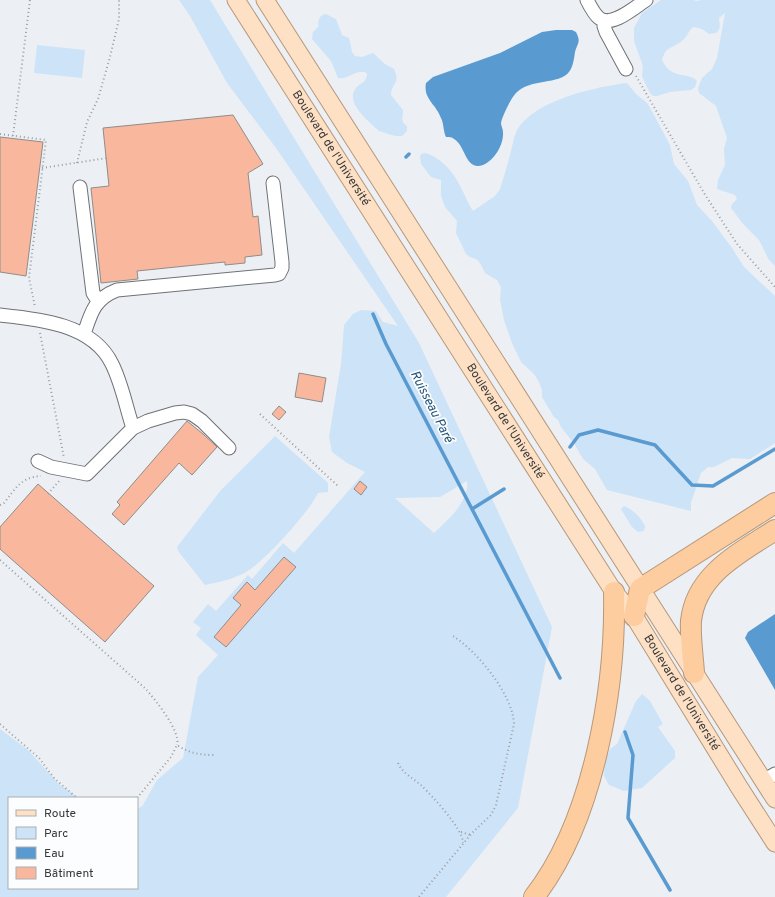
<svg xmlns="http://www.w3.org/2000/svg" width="775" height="897" font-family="Overpass,sans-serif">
<rect width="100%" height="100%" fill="#eceff3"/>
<path fill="#cde3f7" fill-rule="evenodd" d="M179,0H210L419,343L552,627L518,808L446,897H0V729L28,750L59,784L79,798H9V888H137V810L143,805L157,780L183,758L198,677L218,655L196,635L201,628L193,622L208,604L216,611L248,575L252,579L283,543L294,553L365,472L347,463L332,452L329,437L341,364L344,325L353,314L361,310L376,311L383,322L398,326L276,148L227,83L190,16ZM467,481C470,501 447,521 434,533L395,498L440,497Z
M661,0H693L697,1L701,0H775V266L769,260L759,240L744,225L731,208L732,204L737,199L735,195L717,189L718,180L725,165L724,149L727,138L716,106L699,93L698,88L702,78L712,69L717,58L725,13L719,18C719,24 722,28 716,33L709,34L702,29L694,27C688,30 688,36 683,40C678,45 670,47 666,51C664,53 663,57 662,60C672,81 688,71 697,81L695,87L691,90L670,92L657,96H653L650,93L644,81L642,75L643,66L634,41V28L642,13Z
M326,14L336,19L342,35L349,38L352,52L355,56L362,57L373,53L385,64L394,69C401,84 391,83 391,95L403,110C403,119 400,121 407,126V131L402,136C394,137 387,133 379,131C370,122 344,103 356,88C361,82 366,84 367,74L365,72C355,70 347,80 338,78L331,61L312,39L313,32L319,26L318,24C319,18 320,15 326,14Z
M37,45L85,50L82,78L34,73Z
M627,83L636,94L647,103L654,115L670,145L674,164L688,181L697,205L712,221L732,248L744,267L775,296V443L750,459L732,458L714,467H708L701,473L696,488L691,502V511L607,490L595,469L583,459L575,445L561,427L558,420L554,417L542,397V390L539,382L534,374L521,362L512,343L504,320L500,299L501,288L497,280L485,273L480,263L476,259L470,257L466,254L456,233L457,221L445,207L441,196V180L431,177L421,164L420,157L421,154C426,152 429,154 433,156C457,170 460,189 473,211L495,196L500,189C504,176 508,164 511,151C513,144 514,136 517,130C535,100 595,87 627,83Z
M275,436L328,483V492L318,493C309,512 265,561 246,572C234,579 219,582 205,585L178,551L177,547L221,490Z
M624,506C634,510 640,517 645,526L644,531L638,532L632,527L622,511L621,509Z
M642,694L650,701L663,724L658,727L675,751V758L642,788L624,791L609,785L604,776L605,761L610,749L617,744L636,701Z"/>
<path fill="#599bd0" d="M556,30H572L576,32C581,42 578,42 575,52C574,59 573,67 569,72C559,85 531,78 516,93C511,98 502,117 501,123C501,126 503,129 503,132C504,144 495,160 483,165C465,171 466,146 454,139C452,137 449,137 446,137C443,131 444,124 441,118C436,104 423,99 426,83L433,77L500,53L542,32Z
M775,614V690L745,638L748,632Z"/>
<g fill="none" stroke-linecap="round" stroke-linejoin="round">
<path stroke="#599bd0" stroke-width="3.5" d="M406,157L409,154
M373,314L386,344L560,678
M570,447L579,435L598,430L655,445L692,485L713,486L775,449
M472,509L504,489
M625,732L633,755L628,818L670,890"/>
</g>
<path fill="#f9b89e" stroke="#908c8a" d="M233,115L263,164L248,173L253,217L258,216L262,255L245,257V263L225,265V262L137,271L138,279L101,283L91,188L109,186L103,128Z
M0,137L43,142L26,276L0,272Z
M299,373L326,378L322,402L295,397Z
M279,406L286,412L279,420L272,414Z
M187,421L203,434L217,447L192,475L179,463L124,525L112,514L120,505L117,502Z
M360,481L367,487L361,495L354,489Z
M38,484L154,586L105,642L0,549V527Z
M284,557L296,567L226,647L214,637L241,605L233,598L247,582L255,590Z"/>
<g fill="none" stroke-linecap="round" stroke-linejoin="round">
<g stroke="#6f7275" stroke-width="15">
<path id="minor" d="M587,0C590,6 594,14 599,18C612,28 635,7 646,0
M606,21L604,26L606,32L626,69
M80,187L93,293L98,301
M0,315C39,319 93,324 112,364C122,384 126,407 133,428
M84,334C91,313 94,299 117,290L275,275L279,274L282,268V262L273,183
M38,461L51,467L87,474L133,428L148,421L175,413L184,412L192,414L202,421L229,448
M763,781L775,774"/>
</g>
<g stroke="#b7987b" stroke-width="19">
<g id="major">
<path id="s1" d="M236,0L614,592L634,616L739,787L775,843"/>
<path d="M265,0L775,799"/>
</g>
</g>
<g stroke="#b7987b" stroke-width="22">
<path id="highway" d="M634,616L640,589L775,503
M694,673C693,656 690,638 691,621C696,574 740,553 775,530
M534,897C594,820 616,687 614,592"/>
</g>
<path stroke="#9b9da1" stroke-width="2" stroke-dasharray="1 3" stroke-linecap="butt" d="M636,76L704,193L737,244L775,287
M0,134L46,140L29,278L35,307
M13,136L30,0
M77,163L87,122L98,99L110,57L119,19V0
M42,168L107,158
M40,333L64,458
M260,414L338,486
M48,494L59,481
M0,505L4,503C15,489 21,477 41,476
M0,560L146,689C155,700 181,731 177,745
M0,724L39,758L54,778L77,798
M398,763C403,774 413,778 422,786C433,797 463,829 463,843
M137,798L171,757L177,745C189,753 200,755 214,755
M461,832L471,835
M419,897L472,833L491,815L496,805L514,724C513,695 477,651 453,636"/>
<use href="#minor" stroke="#fff" stroke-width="13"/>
<use href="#major" stroke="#fee1c5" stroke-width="17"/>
<use href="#highway" stroke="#fdcd9f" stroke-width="20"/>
</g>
<g text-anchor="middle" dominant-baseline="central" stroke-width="3.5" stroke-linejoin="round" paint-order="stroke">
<g font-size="12" fill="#363739" stroke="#fbfdfe">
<text stroke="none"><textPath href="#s1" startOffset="176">Boulevard de l'Université</textPath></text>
<text stroke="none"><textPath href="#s1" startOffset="500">Boulevard de l'Université</textPath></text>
<text stroke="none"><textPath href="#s1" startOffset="824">Boulevard de l'Université</textPath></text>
</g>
<g font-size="13" font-style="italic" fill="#225277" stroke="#fbfdfe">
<text transform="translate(431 407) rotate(63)">Ruisseau Paré</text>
</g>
</g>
<rect x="8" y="797" width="130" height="92" fill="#fbfdfe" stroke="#acaeaf"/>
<rect x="16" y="810" width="20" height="6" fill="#fee1c5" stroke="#acaeaf"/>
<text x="44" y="817" font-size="12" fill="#363739">Route</text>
<rect x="16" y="827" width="20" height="12" fill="#cde3f7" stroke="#acaeaf"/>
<text x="44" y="837" font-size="12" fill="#363739">Parc</text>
<rect x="16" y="847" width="20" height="12" fill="#599bd0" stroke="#acaeaf"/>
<text x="44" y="857" font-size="12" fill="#363739">Eau</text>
<rect x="16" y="867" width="20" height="12" fill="#f9b89e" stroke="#acaeaf"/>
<text x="44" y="877" font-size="12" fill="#363739">Bâtiment</text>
</svg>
